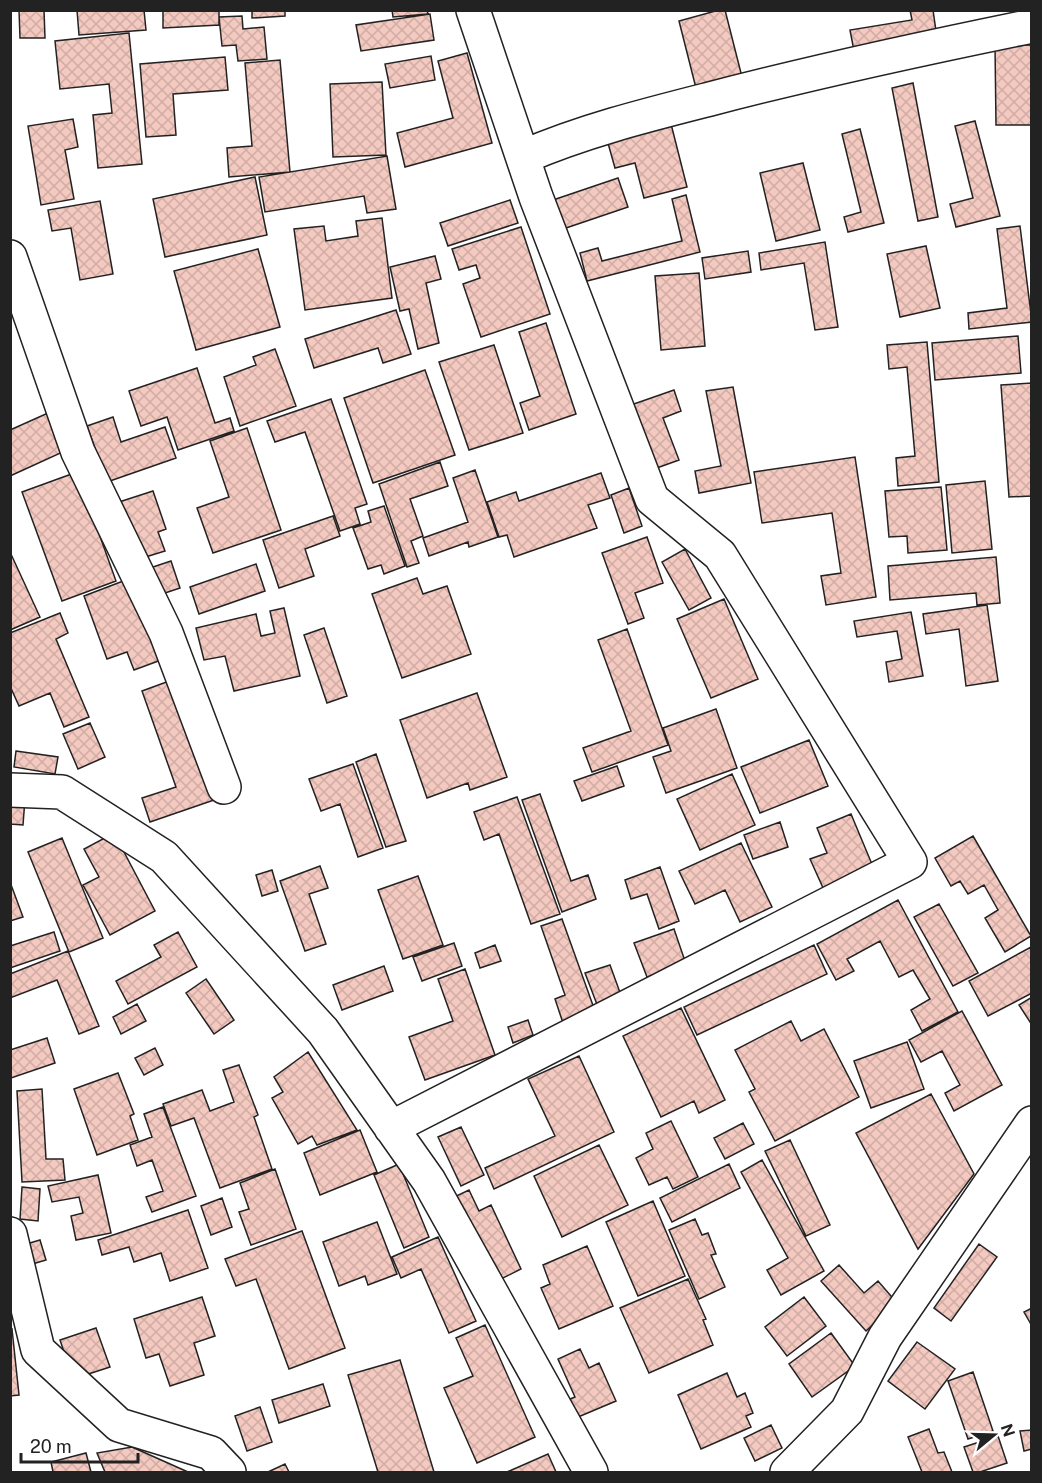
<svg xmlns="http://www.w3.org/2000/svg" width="1042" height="1483" font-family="'Public Sans',sans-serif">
<defs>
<pattern id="building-cross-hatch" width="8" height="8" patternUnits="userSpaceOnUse" patternTransform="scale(1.5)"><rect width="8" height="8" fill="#f3c9c0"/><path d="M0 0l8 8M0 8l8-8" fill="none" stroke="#d0aca5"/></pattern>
</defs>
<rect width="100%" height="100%" fill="#fff"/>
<path fill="url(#building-cross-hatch)" stroke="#222" stroke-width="1.5" d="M19,10H44L45,38H20Z
M77,10H144L146,30L79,35Z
M163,10H219V25L163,28Z
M252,10H285V16L252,18Z
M392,10H427L428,14L393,17Z
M719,10H725L743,81L697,92L679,21Z
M910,10H933L937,38L854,51L850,30L912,20Z
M430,14L434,40L361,51L356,25Z
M242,16L243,29L264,27L267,59L238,61L236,45L222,46L219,17Z
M129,33L142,164L98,168L93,115L112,113L109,84L60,89L55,41Z
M995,45H1032V125H996Z
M467,53L492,143L405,167L397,133L453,118L438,61Z
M431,56L435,80L390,88L385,64Z
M225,57L228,90L173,94L176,135L146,137L140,64Z
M280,60L290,172L229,177L227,148L252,146L245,63Z
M382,82L386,155L333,157L330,84Z
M913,83L938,217L918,221L892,88Z
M73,119L78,147L65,150L74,199L41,205L28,126Z
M670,120L687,187L644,198L635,163L615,168L606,136Z
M975,121L1000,216L956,227L950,204L973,198L955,126Z
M860,129L884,223L848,232L844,217L861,212L842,134Z
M387,156L396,209L367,213L364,196L265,212L259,177Z
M803,163L820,230L776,241L760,173Z
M255,177L267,235L165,257L153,199Z
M618,178L628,207L563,229L553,200Z
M686,195L700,252L587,281L580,253L598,248L602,261L682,241L672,199Z
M510,200L518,223L448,246L440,223Z
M100,201L113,274L80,280L71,228L52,231L48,210Z
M382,218L392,298L305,310L294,229L324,226L326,241L358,236L356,221Z
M1020,226L1032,322L969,329L968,313L1007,308L997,229Z
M521,227L550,314L481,337L463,284L480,278L476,265L459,270L452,249Z
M825,242L838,327L815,330L804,263L761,270L759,253Z
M926,246L940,308L900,317L887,254Z
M258,249L280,327L196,350L174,271Z
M748,251L751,272L705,279L702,258Z
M435,256L441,279L426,283L439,343L418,349L409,309L400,311L390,267Z
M699,273L705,346L661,350L655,276Z
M396,310L411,354L383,363L378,348L314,368L305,339Z
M546,323L576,414L529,430L520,403L540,396L519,332Z
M1018,336L1021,373L935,380L932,343Z
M927,342L939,482L898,486L896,458L915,456L907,367L889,369L887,345Z
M494,345L523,433L469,450L439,362Z
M275,349L296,406L240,426L224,377L256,365L253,357Z
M197,368L215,423L230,418L234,431L178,450L167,417L141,426L129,391Z
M425,370L455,455L373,483L344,398Z
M1032,383V496L1009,497L1001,385Z
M733,387L751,483L699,493L695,471L721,466L706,391Z
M674,390L681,411L663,418L679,460L654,469L631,405Z
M331,399L367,504L355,508L360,524L340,531L305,432L275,442L267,421Z
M48,413L65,451L10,476V430Z
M113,417L121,442L165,427L176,458L107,482L87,426Z
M247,428L281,530L213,553L197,508L229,497L210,441Z
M855,457L876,597L826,605L821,576L841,573L832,513L762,523L754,472Z
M440,462L448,486L410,499L423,536L411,541L419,563L407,567L379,484Z
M475,470L498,537L469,547L468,542L429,556L423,538L468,522L453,478Z
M77,472L116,581L62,601L22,492Z
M601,473L610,498L588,505L597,528L514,557L507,535L499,537L487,502L516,492L519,501Z
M985,481L992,549L952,553L946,485Z
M941,487L947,550L908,553L907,536L889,537L885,491Z
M629,488L642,526L624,533L611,495Z
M153,491L166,529L158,532L165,551L139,559L119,502Z
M384,506L405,566L384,574L381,565L368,569L353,528L371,522L368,511Z
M333,516L340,536L305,549L314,576L279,588L263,540Z
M647,537L663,583L635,593L644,618L628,624L602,553Z
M685,549L711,598L689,610L662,562Z
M10,552L40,617L10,630Z
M996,557L1000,603L977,605L976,593L890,600L888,566Z
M171,561L180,588L156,596L147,569Z
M256,564L265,591L199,614L190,587Z
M131,578L161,660L134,670L127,652L107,659L84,596Z
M417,578L423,594L447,586L471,654L402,678L372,594Z
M724,599L758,679L711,698L677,619Z
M987,605L998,681L966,686L959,629L926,634L923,614Z
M284,608L300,676L234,691L225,656L204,660L196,628L256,614L261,636L275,633L270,611Z
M911,612L923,676L889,682L886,662L902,659L897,631L857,637L854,621Z
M60,613L68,633L56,639L89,717L64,727L50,693L19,706L10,686V633Z
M324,628L347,696L327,703L304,635Z
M627,629L668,745L592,772L583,748L631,731L598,640Z
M172,680L214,800L150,822L142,798L176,787L142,691Z
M477,693L507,777L470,790L468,783L427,798L400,720Z
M716,709L737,768L666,793L653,757L671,751L663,728Z
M90,723L105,757L78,769L63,734Z
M809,740L828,786L760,813L741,767Z
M16,751L58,757L55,774L14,767Z
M376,754L406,841L386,847L356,762Z
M353,764L383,848L358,857L340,804L321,811L309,779Z
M617,766L624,786L582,801L574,781Z
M732,774L755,825L700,850L677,799Z
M540,794L571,881L588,875L596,899L562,912L522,800Z
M517,797L560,914L531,924L499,834L484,840L474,812Z
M10,798L25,799L23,825L10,824Z
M851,814L874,869L824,890L810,859L827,853L817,828Z
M780,822L788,847L753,859L744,835Z
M114,833L155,911L110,935L83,885L99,877L84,849Z
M973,836L1031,936L1005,952L985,918L998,910L984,885L968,894L960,881L951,886L935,858Z
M62,838L103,938L69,952L28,852Z
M741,843L772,907L740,922L725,890L695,904L679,871Z
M320,866L328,888L309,894L326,944L305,951L280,881Z
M660,867L679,921L659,929L647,894L631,899L625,880Z
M272,870L278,891L262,896L256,875Z
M418,876L443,945L403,959L378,890Z
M10,882L23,917L10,921Z
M898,900L958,1012L922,1031L911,1010L930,999L913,970L899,977L880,941L847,959L854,971L836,980L817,944Z
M939,904L978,973L953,986L914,917Z
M562,919L595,1011L563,1023L555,999L565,995L541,926Z
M674,929L686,964L647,977L634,943Z
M54,932L60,951L10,968V946Z
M178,932L197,967L128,1004L116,981L161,957L154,945Z
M454,943L462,966L422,981L413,957Z
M495,945L501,961L480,968L475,953Z
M814,945L827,974L697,1035L684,1007Z
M1031,947L1032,993L988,1016L969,981Z
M68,951L99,1026L79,1034L57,980L10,998V974Z
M610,965L622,998L598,1007L585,973Z
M384,966L393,991L342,1010L333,985Z
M465,969L495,1055L425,1080L409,1037L453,1021L438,979Z
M206,979L234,1020L214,1034L186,993Z
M1032,997V1025L1019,1005Z
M137,1004L146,1021L121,1034L113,1017Z
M681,1008L725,1100L699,1113L694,1101L661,1117L623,1036Z
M962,1011L1002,1085L954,1111L945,1093L960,1085L942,1051L921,1062L909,1040Z
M528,1020L533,1035L513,1043L508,1027Z
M791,1021L801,1041L824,1029L859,1097L775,1141L749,1092L755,1089L735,1050Z
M47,1038L55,1063L11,1078L10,1050Z
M907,1042L924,1089L871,1108L854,1061Z
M155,1048L163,1065L144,1075L135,1058Z
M308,1052L357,1130L317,1145L312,1136L298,1144L272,1098L283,1092L274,1077Z
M579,1056L614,1132L494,1189L485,1168L555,1136L528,1079Z
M239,1065L258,1115L254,1117L272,1169L220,1188L194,1118L171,1126L163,1104L202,1090L210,1111L234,1102L223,1070Z
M118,1073L134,1114L130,1116L138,1140L97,1155L74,1089Z
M42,1089L46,1159H63L65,1180L22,1182L17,1091Z
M931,1094L974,1174L918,1249L856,1133Z
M163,1107L196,1196L152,1212L146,1197L163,1191L152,1160L137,1166L130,1145L152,1137L144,1114Z
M671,1121L698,1177L673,1189L667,1177L649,1185L636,1158L653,1149L646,1133Z
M743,1123L754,1144L725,1159L714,1138Z
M461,1127L484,1175L461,1186L438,1137Z
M360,1130L377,1172L320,1195L304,1153Z
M790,1140L830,1225L806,1236L765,1151Z
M599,1145L628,1205L562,1237L534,1176Z
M762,1160L824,1271L781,1295L767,1270L788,1258L741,1172Z
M399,1164L429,1237L404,1248L374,1175Z
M729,1164L740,1188L672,1222L660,1198Z
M275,1169L296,1229L251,1245L239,1212L249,1209L240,1183Z
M98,1175L111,1233L76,1240L71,1216L83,1213L79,1197L52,1202L48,1186Z
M22,1187L40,1189L38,1221L20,1219Z
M469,1190L479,1211L491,1205L521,1269L493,1283L452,1198Z
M222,1198L232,1227L211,1235L201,1206Z
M653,1201L685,1276L638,1296L606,1222Z
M188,1210L208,1268L170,1281L161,1253L134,1262L129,1247L102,1255L98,1240Z
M695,1219L702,1235L708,1233L716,1254L711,1255L725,1287L699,1299L669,1230Z
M377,1222L397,1274L368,1285L365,1276L339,1286L323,1242Z
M302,1231L345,1348L289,1369L256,1279L236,1286L225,1259Z
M438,1237L476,1321L449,1333L421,1269L401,1278L392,1257Z
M40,1240L46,1260L29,1265L23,1245Z
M979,1244L997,1257L951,1321L934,1308Z
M587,1246L613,1306L559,1329L541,1288L550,1284L543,1265Z
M839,1265L864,1293L878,1281L897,1303L866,1331L821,1281Z
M688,1279L706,1319L703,1320L713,1345L649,1373L620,1308Z
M202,1297L215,1336L194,1343L204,1375L170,1386L159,1354L146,1358L134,1319Z
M804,1297L826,1326L787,1356L765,1327Z
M1032,1308V1326L1024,1312Z
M485,1325L535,1437L477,1463L444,1388L473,1376L456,1338Z
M96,1328L110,1367L73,1379L60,1340Z
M12,1329L19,1395L10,1396V1330Z
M831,1333L855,1366L812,1397L789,1364Z
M917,1342L955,1369L925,1409L888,1381Z
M580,1349L589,1368L599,1363L616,1401L571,1420L563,1402L575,1397L558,1359Z
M400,1360L434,1472H378L348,1375Z
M973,1372L993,1431L968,1439L948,1381Z
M727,1373L737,1397L745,1393L753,1413L746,1416L751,1427L701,1449L678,1395Z
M323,1384L330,1406L279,1423L272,1400Z
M260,1407L272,1442L247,1451L235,1416Z
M771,1425L782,1448L755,1461L744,1438Z
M929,1429L938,1453L944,1452L952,1472H922L908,1437Z
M1032,1430V1449L1024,1451L1020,1431Z
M998,1436L1007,1463L980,1472H973L964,1447Z
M132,1447L188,1472H105L97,1453Z
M86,1453L91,1472H53L51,1462Z
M548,1454L556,1472H507Z
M285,1464L289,1472H268Z"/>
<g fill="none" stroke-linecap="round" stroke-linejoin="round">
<g stroke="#222" stroke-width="36">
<path id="minor" d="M523,157C583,131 647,115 710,99C817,71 924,48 1032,26
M10,257L78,452L166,633L224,787
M10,790L62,792L164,857L323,1031L429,1181L591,1472
M391,1128L910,862L720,555L652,499L536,197L473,10
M10,1234L38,1350L119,1425L211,1453L229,1472
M787,1472L847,1411L885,1337L1032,1123"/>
</g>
<use href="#minor" stroke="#fff" stroke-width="33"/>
</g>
<rect width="1042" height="1483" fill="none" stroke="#222222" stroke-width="24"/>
<g transform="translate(994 1435) rotate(71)" stroke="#ffffff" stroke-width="4.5" paint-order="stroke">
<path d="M0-4.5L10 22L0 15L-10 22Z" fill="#222222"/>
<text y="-9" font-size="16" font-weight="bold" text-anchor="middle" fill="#222222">N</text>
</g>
<path d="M21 1453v9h117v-9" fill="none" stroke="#222222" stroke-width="3"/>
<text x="30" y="1453" font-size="18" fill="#222222" stroke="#ffffff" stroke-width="4.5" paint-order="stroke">20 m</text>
</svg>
